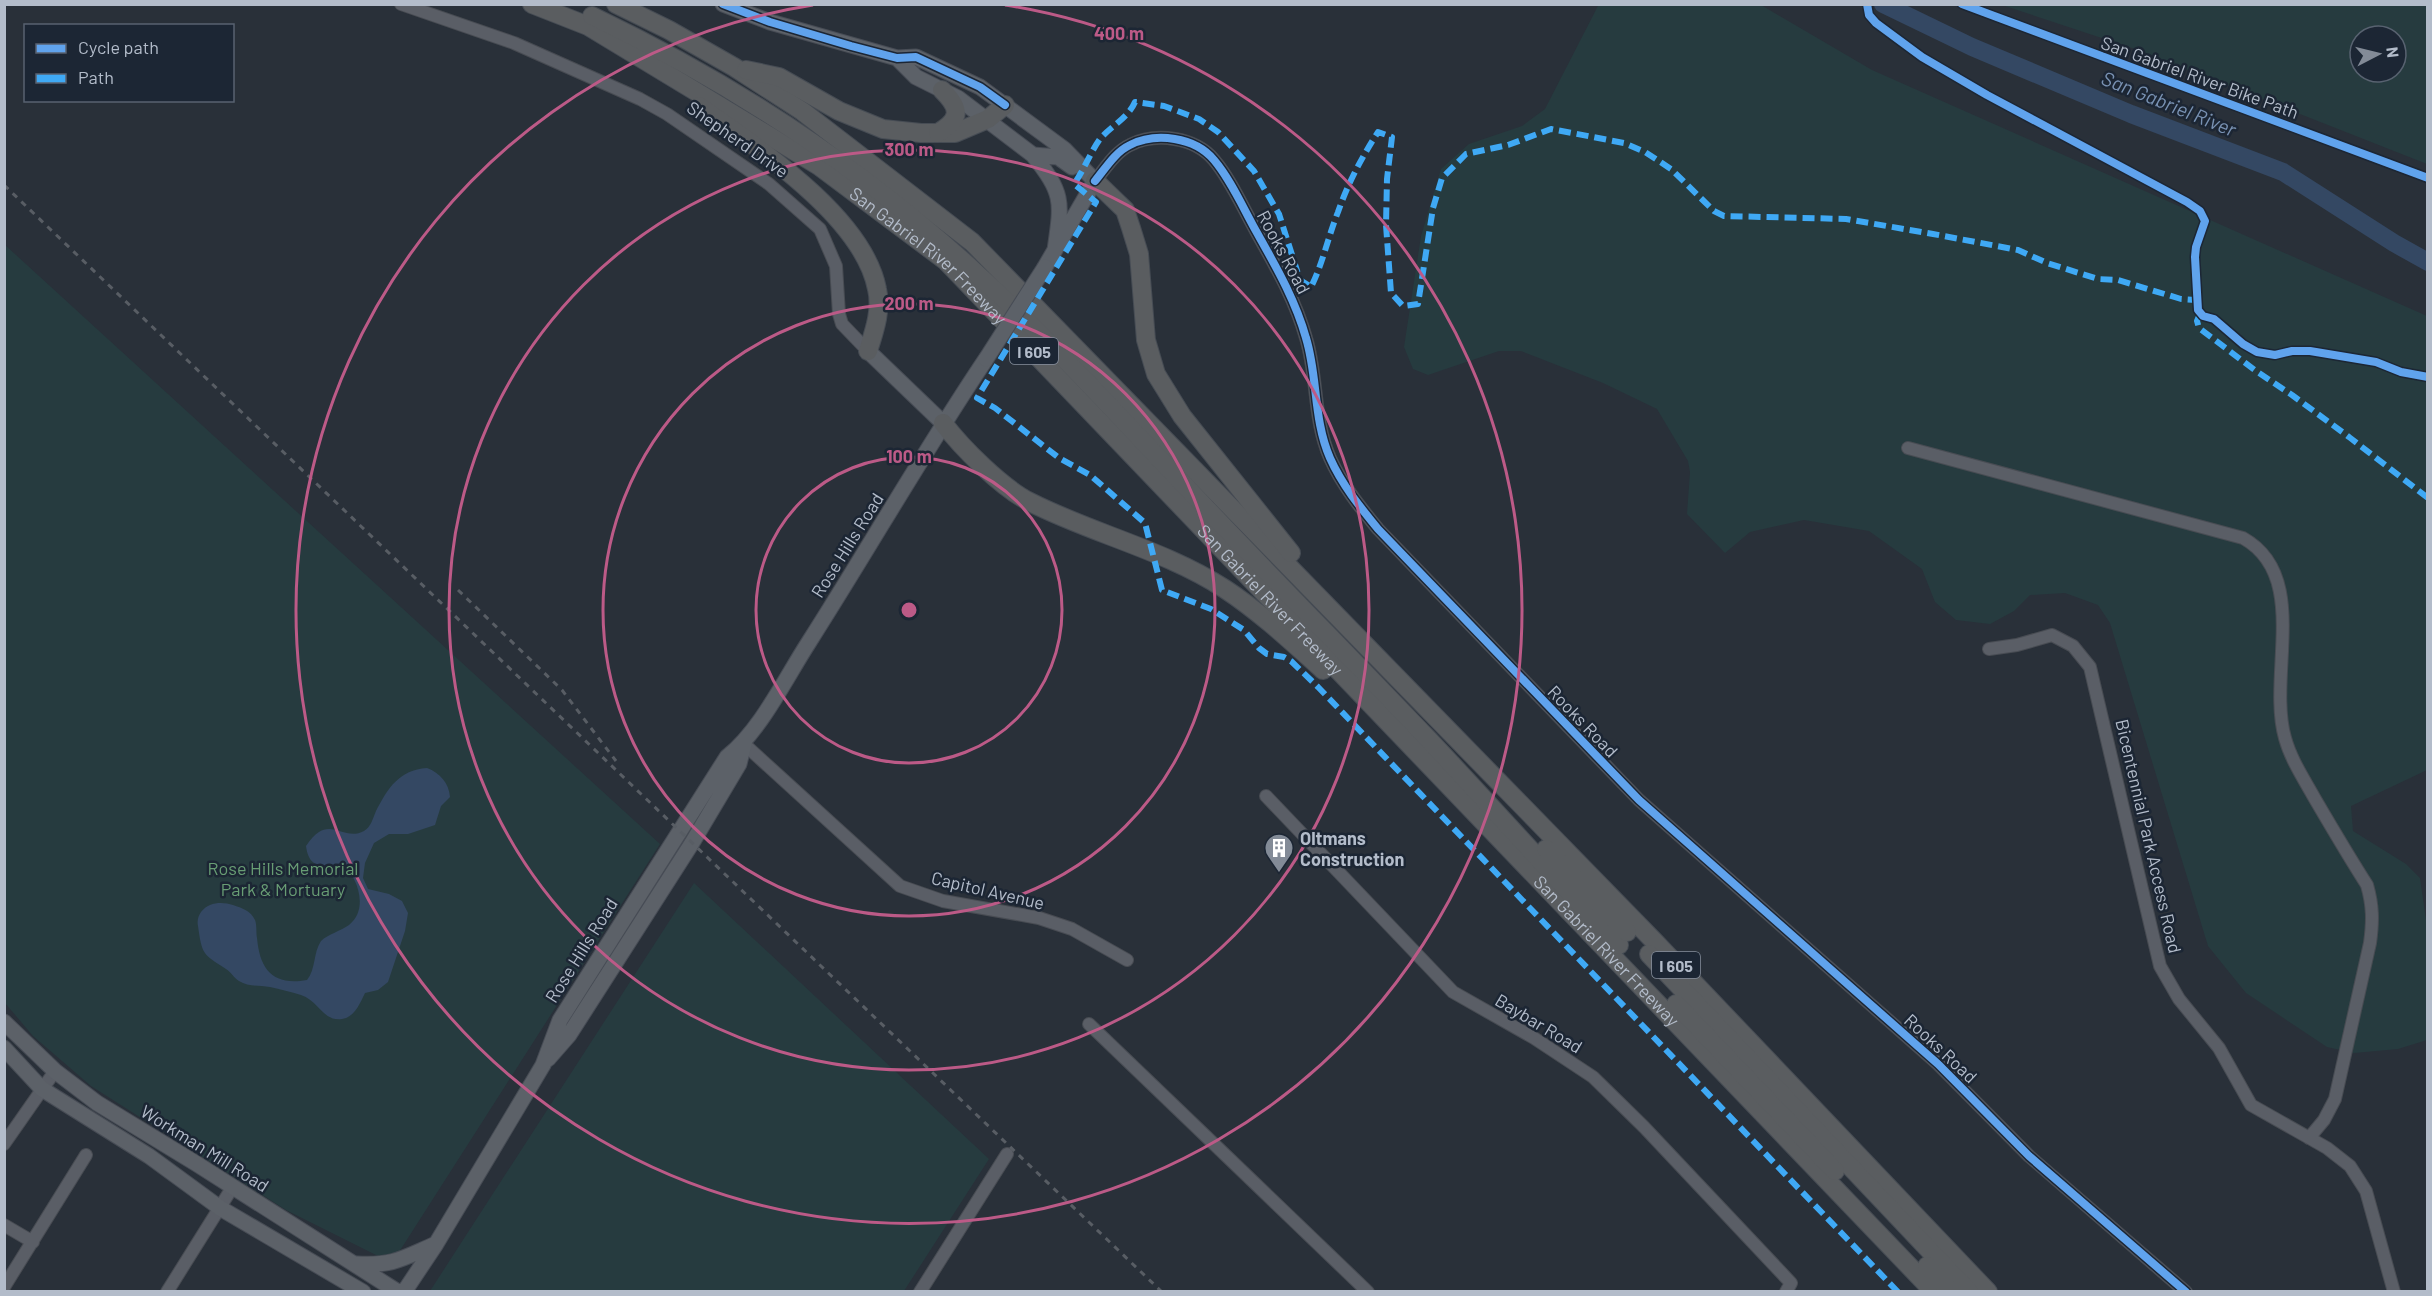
<svg xmlns="http://www.w3.org/2000/svg" width="2432" height="1296" font-family="Barlow,sans-serif">
<rect width="100%" height="100%" fill="#293039"/>
<path fill="#263b3f" fill-rule="evenodd" d="M1599,4L1761,5L1872,70L2427,316V770L2351,806L2353,831L2406,864L2420,878L2427,927V1040L2398,1049L2354,1053L2327,1047L2246,993L2208,946L2110,623L2098,605L2065,593L2030,595L2014,611L1990,624L1956,620L1935,602L1922,569L1869,531L1804,520L1750,532L1725,553L1687,514L1690,472L1688,461L1657,409L1603,383L1521,351H1499L1428,375L1413,369L1404,347L1421,236L1441,169L1469,144L1522,126L1545,109Z
M2002,5H2427V164L2135,49ZM2360,36H2396V72H2360Z
M4,244L660,844L392,1263L286,1210L91,1086L33,1036L5,1003Z
M694,883L989,1159L904,1291H430Z"/>
<path fill="#344863" d="M427,768C440,773 449,783 450,797L441,806L435,825L408,834H389L374,843L365,863L363,878L368,889L389,894L402,901L408,913L405,931L388,982L378,990L365,993C360,1003 355,1017 342,1019C323,1022 318,1000 301,995C291,992 280,989 270,987C259,985 248,987 239,981C234,978 231,972 226,969C203,954 202,955 198,926C196,917 202,908 210,905C218,902 226,903 233,905C242,908 251,911 255,920C257,925 256,933 257,938C260,970 273,986 307,980C316,969 313,953 321,941C328,934 341,931 349,925C369,910 358,876 342,864C322,867 309,869 306,846C329,811 342,843 364,831C371,827 373,818 376,811C388,788 399,770 427,768Z"/>
<g fill="none" stroke-linecap="round" stroke-linejoin="round">
<path stroke="#344863" stroke-width="18" d="M1883,4L1972,47L2131,114L2283,172L2394,243L2428,262"/>
<g stroke="#484c53" stroke-width="14">
<path id="minor" d="M401,4L514,43L640,99L667,114L769,184L820,229L836,266L839,314L842,324L868,351
M1095,181C1105,169 1115,152 1130,145C1156,132 1195,137 1214,160C1231,180 1243,208 1256,231C1275,265 1295,299 1306,338C1318,377 1313,419 1330,458C1342,485 1360,507 1378,529L1639,800L1938,1064L2029,1156L2186,1292
M1908,448L2243,538C2311,576 2267,675 2285,738C2291,760 2304,779 2315,799C2332,828 2349,857 2367,885C2373,906 2373,921 2370,943L2335,1099L2324,1120L2309,1138
M1989,649L2017,645L2052,635L2073,646L2090,667L2160,966L2179,999L2219,1048L2251,1105L2327,1148L2350,1166L2366,1191L2394,1292
M744,744L900,886L943,901L1039,918L1072,929L1127,960
M1266,796L1453,992L1534,1038L1593,1077L1644,1127L1791,1283L1786,1292
M1089,1024L1368,1292
M4,1144L55,1071
M4,1225L33,1242
M4,1287L86,1155
M167,1292L232,1188
M920,1292L1007,1154"/>
</g>
<g stroke="#474c55" stroke-width="17">
<path id="major" d="M723,4L770,22L897,58L916,57L980,87L1064,149L1095,181
M897,58L916,77L958,98L1033,155L1058,157L1072,167
M1033,155C1064,194 1062,201 1055,250
M1045,267L1095,181
M868,351L943,423
M4,1022L55,1071L97,1103L197,1164L398,1292
M4,1048L42,1089L149,1156L220,1208L363,1292
M548,1059L569,1035L692,843L739,764L744,744
M357,1264C394,1266 403,1258 436,1244
M404,1292L436,1244L543,1065L560,1020L727,757C761,730 785,679 809,642C869,548 924,451 986,359"/>
</g>
<g stroke="#464c54" stroke-width="20">
<g id="highway">
<path id="s1" d="M532,4L588,26L819,166L946,261L1934,1292"/>
<path d="M616,4L669,30L734,67L802,111L972,242L1655,942L1988,1292"/>
<path d="M592,16C732,83 861,167 975,272C1051,341 1120,418 1191,492C1269,575 1350,657 1429,740C1493,808 1555,878 1619,945"/>
<path d="M746,70L779,77L839,111L883,129L921,133H955L988,119L1005,105"/>
<path d="M699,106C756,147 863,216 877,289C882,310 874,332 868,351"/>
<path d="M938,133C961,119 961,109 942,90"/>
<path d="M1095,181L1125,210L1131,228L1139,254L1146,340L1156,374L1182,416L1291,553"/>
<path d="M943,423C962,448 1002,488 1030,502C1093,534 1165,550 1225,589C1260,612 1292,642 1323,670"/>
<path d="M1546,849L1627,932"/>
<path d="M1649,954L1969,1292"/>
<path d="M1676,1004L1835,1171"/>
<path d="M1927,1266L1951,1292"/>
</g>
</g>
<use href="#minor" stroke="#5a5e66" stroke-width="12"/>
<use href="#major" stroke="#5c6168" stroke-width="15"/>
<use href="#highway" stroke="#5a5d60" stroke-width="18"/>
<path stroke="#585d64" stroke-width="3" stroke-dasharray="6 6" stroke-linecap="butt" d="M4,185L1162,1292
M458,590L562,690L616,761"/>
<g stroke="#474c55" stroke-width="17" stroke-linecap="butt">
<path id="major-bridge" d="M986,359L1045,267"/>
</g>
<use href="#major-bridge" stroke="#5c6168" stroke-width="15"/>
<path stroke="#3fa9f5" stroke-width="6" stroke-dasharray="12 6" stroke-linecap="butt" d="M2200,314L2197,321L2199,328L2256,371L2292,395L2349,437L2428,498
M1898,1292L1318,687L1291,661L1284,657L1267,654L1259,648L1244,630L1211,609L1162,590L1145,523L1090,475L1059,458L995,408L977,398L1096,202L1074,184C1084,170 1090,153 1100,139C1111,126 1128,118 1135,102L1164,106L1199,119L1218,132L1254,171L1279,214L1300,280L1311,287C1323,263 1328,237 1338,212C1348,183 1362,157 1378,132L1392,137L1387,179L1386,225L1391,293L1403,306L1418,304L1433,208L1442,178L1466,154L1508,145L1551,129L1624,143L1645,152L1671,169L1714,211L1724,216L1846,219L1933,234L2018,250L2047,263L2098,279L2118,280L2181,299L2196,300"/>
<g stroke="#1c2634" stroke-width="11">
<path id="cycleway" d="M723,4L770,22L851,46L897,58L916,57L980,87L1005,105
M1867,4L1869,15L1876,23L1922,57L1987,95L2187,202L2200,211L2205,221L2196,247L2195,257L2198,310L2203,316L2214,319L2243,344L2257,352L2275,355L2292,351H2310L2376,362L2401,372L2428,377
M1962,4L2428,178
M1095,181C1105,169 1115,152 1130,145C1156,132 1195,137 1214,160C1231,180 1243,208 1256,231C1275,265 1295,299 1306,338C1318,377 1313,419 1330,458C1342,485 1360,507 1378,529L1639,800L1938,1064L2029,1156L2186,1292"/>
</g>
<use href="#cycleway" stroke="#60a3ed" stroke-width="8"/>
</g>
<g fill="none" stroke="#bc5a87" stroke-width="3">
<circle cx="909" cy="610" r="153"/>
<circle cx="909" cy="610" r="306"/>
<circle cx="909" cy="610" r="460"/>
<path d="M1005 5A613 613 0 1 1 813 5"/>
</g>
<defs>
<g id="building-pin" transform="scale(1.5)"><path d="M0 17L-7.5 6A9.5 9.5 0 1 1 7.5 6Z" fill="#838b97" stroke="#1c2634"/><path d="M-4-6H4V6H1V3H-1V6H-4ZM-2.5-4.3h1.7v1.8h-1.7ZM.8-4.3h1.7v1.8H.8ZM-2.5-1h1.7V.8h-1.7ZM.8-1h1.7V.8H.8Z" fill="#fff"/></g>
</defs>
<g fill-rule="evenodd">
<use href="#building-pin" x="1279" y="848"/>
</g>
<g text-anchor="middle" dominant-baseline="central" stroke-width="5" stroke-linejoin="round" paint-order="stroke">
<g fill="#1c2634" stroke="#868f9d" stroke-width="1.5">
<rect x="1010" y="338" width="48" height="26" rx="4.5"/>
<rect x="1652" y="952" width="48" height="26" rx="4.5"/>
</g>
<g font-size="16" font-weight="bold" fill="#b3bcca">
<text x="1034" y="351">I 605</text>
<text x="1676" y="965">I 605</text>
</g>
<g font-size="18" fill="#b3bcca" stroke="#1c2634">
<text transform="translate(2200 77) rotate(20)">San Gabriel River Bike Path</text>
<text transform="translate(738 139) rotate(35)">Shepherd Drive</text>
<text transform="translate(1284 252) rotate(62)">Rooks Road</text>
<text stroke="none"><textPath href="#s1" startOffset="472">San Gabriel River Freeway</textPath></text>
<text transform="translate(847 545) rotate(-58)">Rose Hills Road</text>
<text stroke="none"><textPath href="#s1" startOffset="958">San Gabriel River Freeway</textPath></text>
<text transform="translate(1583 721) rotate(46)">Rooks Road</text>
<text transform="translate(2149 836) rotate(77)">Bicentennial Park Access Road</text>
<text transform="translate(988 890) rotate(13)">Capitol Avenue</text>
<text transform="translate(581 950) rotate(-58)">Rose Hills Road</text>
<text stroke="none"><textPath href="#s1" startOffset="1444">San Gabriel River Freeway</textPath></text>
<text transform="translate(1539 1023) rotate(31)">Baybar Road</text>
<text transform="translate(1941 1048) rotate(43)">Rooks Road</text>
<text transform="translate(205 1148) rotate(32)">Workman Mill Road</text>
</g>
<g font-size="18" font-weight="bold" fill="#b3bcca" stroke="#1c2634" text-anchor="start">
<text x="1300" y="838">Oltmans<tspan x="1300" dy="21">Construction</tspan></text>
</g>
<g font-size="18" fill="#689d74" stroke="#1c2634">
<text x="283" y="868">Rose Hills Memorial<tspan x="283" dy="21">Park &amp; Mortuary</tspan></text>
</g>
<g font-size="20" font-style="italic" fill="#7992b3" stroke="#1c2634">
<text transform="translate(2169 103) rotate(22)">San Gabriel River</text>
</g>
</g>
<circle cx="909" cy="610" r="9" fill="#bc5a87" stroke="#1c2634" stroke-width="3"/>
<g font-size="18" text-anchor="middle" font-weight="bold" fill="#bc5a87" stroke="#1c2634" stroke-width="5" stroke-linejoin="round" paint-order="stroke">
<text x="1119" y="40">400 m</text>
<text x="909" y="156">300 m</text>
<text x="909" y="310">200 m</text>
<text x="909" y="463">100 m</text>
</g>
<rect width="2432" height="1296" fill="none" stroke="#b3bcca" stroke-width="12"/>
<rect x="24" y="24" width="210" height="78" fill="#1c2634" stroke="#586270" stroke-width="1.5"/>
<rect x="36" y="44" width="30" height="9" fill="#60a3ed" stroke="#586270" stroke-width="1.5"/>
<text x="78" y="54" font-size="18" fill="#b3bcca">Cycle path</text>
<rect x="36" y="74" width="30" height="9" fill="#3fa9f5" stroke="#586270" stroke-width="1.5"/>
<text x="78" y="84" font-size="18" fill="#b3bcca">Path</text>
<g transform="translate(2378 54) rotate(83)"><circle r="28" fill="#1c2634" stroke="#586270" stroke-width="1.5"/>
<path d="M0-4.5L10 22L0 15L-10 22Z" fill="#838b97"/>
<text y="-9" font-size="16" font-weight="bold" text-anchor="middle" fill="#b3bcca">N</text>
</g>
</svg>
